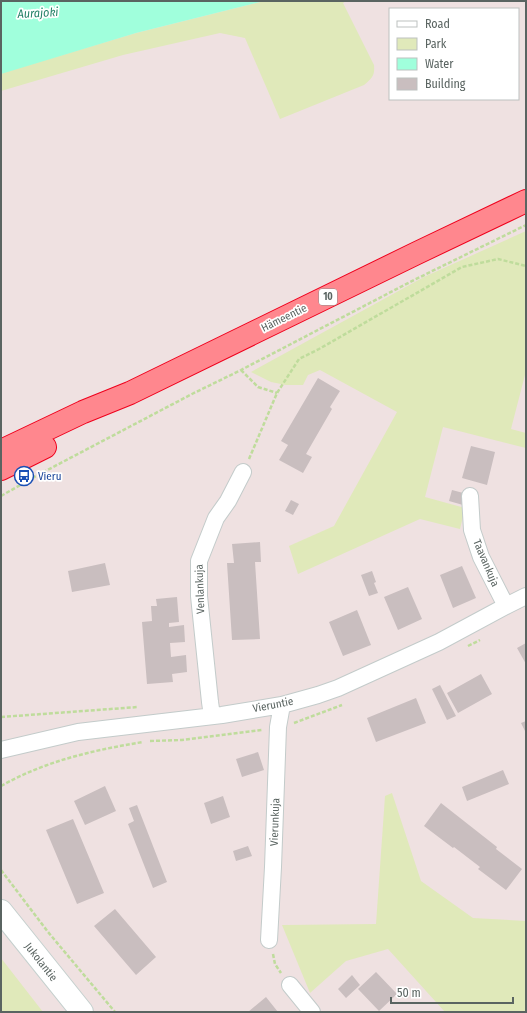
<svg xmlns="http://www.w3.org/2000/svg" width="527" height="1013" font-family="'Fira Sans Condensed',sans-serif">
<rect width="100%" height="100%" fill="#efe1e1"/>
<path fill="#e0e9ba" d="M264,1H346L343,3L374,65C375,76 372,78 364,85L280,119L245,38L220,33L123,55L1,91V74L5,72L136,33Z
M526,231V371L511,429L526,433V448L443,427L425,497L465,508L460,529L420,519L298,574L289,546L334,526L397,412L320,370L308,375L303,385H286L271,382L251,372L424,277Z
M392,793L421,881L473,918L526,921V1012H445L388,949L346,961L310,993L282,925L376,924L385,796Z
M1,958L43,1012H1Z"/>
<path fill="#a0ffdc" d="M1,1H264L136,33L1,74Z"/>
<path fill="#c9bebf" d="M318,378L340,391L330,407L332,409L306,454L312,457L303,473L279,460L288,445L281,441Z
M471,446L495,452L487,485L462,478Z
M452,490L467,494L463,505L449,501Z
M291,500L299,504L293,515L285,511Z
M260,542L261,562H255L260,639L232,640L227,563H234L232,544Z
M105,563L110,585L72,592L68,571Z
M462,566L476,598L453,608L440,575Z
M372,571L376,582L374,583L378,593L369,596L361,575Z
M408,587L422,619L398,630L384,597Z
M177,597L179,622L169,623V627L184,625L185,642L170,643L171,657L186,655L187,672L172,674L173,682L147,684L142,622L152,621L151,606H157L156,599Z
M357,610L371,645L343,656L329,622Z
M526,643V664L517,648Z
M481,674L492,694L458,713L447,693Z
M440,685L456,716L447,720L432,689Z
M416,698L426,723L376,742L367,718Z
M526,721V733L521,723Z
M258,752L264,770L242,777L236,759Z
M503,770L509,784L467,801L462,787Z
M105,786L116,811L85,825L74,801Z
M223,796L230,817L211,824L204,803Z
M441,803L497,847L496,849L522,869L506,890L478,869L480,867L454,847L453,848L424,826Z
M137,805L167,882L153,888L128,824L134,821L129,808Z
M73,819L104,893L77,904L46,830Z
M248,846L252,856L236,861L233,851Z
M115,909L156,957L136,975L94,926Z
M376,972L397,994L379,1011L358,989Z
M352,975L360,985L346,998L338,989Z
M266,997L278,1012H248Z"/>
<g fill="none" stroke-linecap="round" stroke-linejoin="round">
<g stroke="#c3cbca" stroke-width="18">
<path id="street" d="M470,496L472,530L481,557L506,606
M212,716L210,702L199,596V561L216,518L228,501L243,472
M1,750L78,732L222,715L282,705L318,695L338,688L439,642L506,606L526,596
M269,940L273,867L278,727L282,705
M290,985L312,1012"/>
</g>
<g stroke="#c5d0ce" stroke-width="24">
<path id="secondary" d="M1,911L82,1012"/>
</g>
<g stroke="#ef001c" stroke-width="24">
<path id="highway" d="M1,451L83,412L130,393L417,253L526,201
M1,469L45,447"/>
</g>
<path stroke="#bfdc9c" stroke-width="2.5" stroke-dasharray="4 2" stroke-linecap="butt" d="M241,370L258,387L277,393
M249,459L277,393L299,359L319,349L462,267L498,259L526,266
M1,496L36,476L192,394L241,370L414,280L526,225
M468,646L480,640
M1,717L138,707
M294,723L342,705
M150,741L182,740L262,730
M1,786C45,761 94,750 143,742
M1,870L48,932L115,1012
M273,954L275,964L281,973"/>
<use href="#street" stroke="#fff" stroke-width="16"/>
<use href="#secondary" stroke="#fff" stroke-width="22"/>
<use href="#highway" stroke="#ff878e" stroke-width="22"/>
</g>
<defs>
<g id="bus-ring" transform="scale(1)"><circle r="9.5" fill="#fff" stroke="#1a4fb4" stroke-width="1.5"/><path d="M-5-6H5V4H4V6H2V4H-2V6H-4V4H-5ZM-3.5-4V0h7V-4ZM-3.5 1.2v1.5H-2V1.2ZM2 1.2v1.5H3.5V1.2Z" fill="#1a4fb4"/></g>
</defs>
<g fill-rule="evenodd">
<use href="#bus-ring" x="24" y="476"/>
</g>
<g text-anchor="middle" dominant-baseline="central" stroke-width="3.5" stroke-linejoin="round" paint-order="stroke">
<rect fill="#fff" stroke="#8c9290" stroke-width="1" x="319" y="289" width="18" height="16" rx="3"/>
<g font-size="10" font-weight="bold" fill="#5a6461">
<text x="328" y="297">10</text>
</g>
<g font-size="11" fill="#5a6461" stroke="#fff">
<text transform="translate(284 318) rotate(-26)">Hämeentie</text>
<text transform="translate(486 563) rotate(67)">Taavankuja</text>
<text transform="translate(200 589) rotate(-92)">Venlankuja</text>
<text transform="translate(273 705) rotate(-11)">Vieruntie</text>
<text transform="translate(275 822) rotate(-88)">Vierunkuja</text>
<text transform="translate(41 962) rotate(52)">Jukolantie</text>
</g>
<g font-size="11" fill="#164399" stroke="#fff" text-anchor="start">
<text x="38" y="476">Vieru</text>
</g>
<g font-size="12" font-style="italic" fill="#278369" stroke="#fff">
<text transform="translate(38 13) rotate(-3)">Aurajoki</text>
</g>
</g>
<rect width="527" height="1013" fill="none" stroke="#5a6461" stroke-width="4"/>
<rect x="389" y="8" width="130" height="92" fill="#ffffff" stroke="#bdc1c0"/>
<rect x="397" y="21" width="20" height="6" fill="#ffffff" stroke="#bdc1c0"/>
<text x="425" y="28" font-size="12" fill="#5a6461">Road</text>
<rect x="397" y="38" width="20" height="12" fill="#e0e9ba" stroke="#bdc1c0"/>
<text x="425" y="48" font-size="12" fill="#5a6461">Park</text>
<rect x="397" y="58" width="20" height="12" fill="#a0ffdc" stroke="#bdc1c0"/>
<text x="425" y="68" font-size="12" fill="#5a6461">Water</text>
<rect x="397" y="78" width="20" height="12" fill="#c9bebf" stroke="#bdc1c0"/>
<text x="425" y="88" font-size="12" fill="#5a6461">Building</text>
<path d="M391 997v6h122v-6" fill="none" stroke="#5a6461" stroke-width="2"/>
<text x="397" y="997" font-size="12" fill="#5a6461" stroke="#ffffff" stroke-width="3" paint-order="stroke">50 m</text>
</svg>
